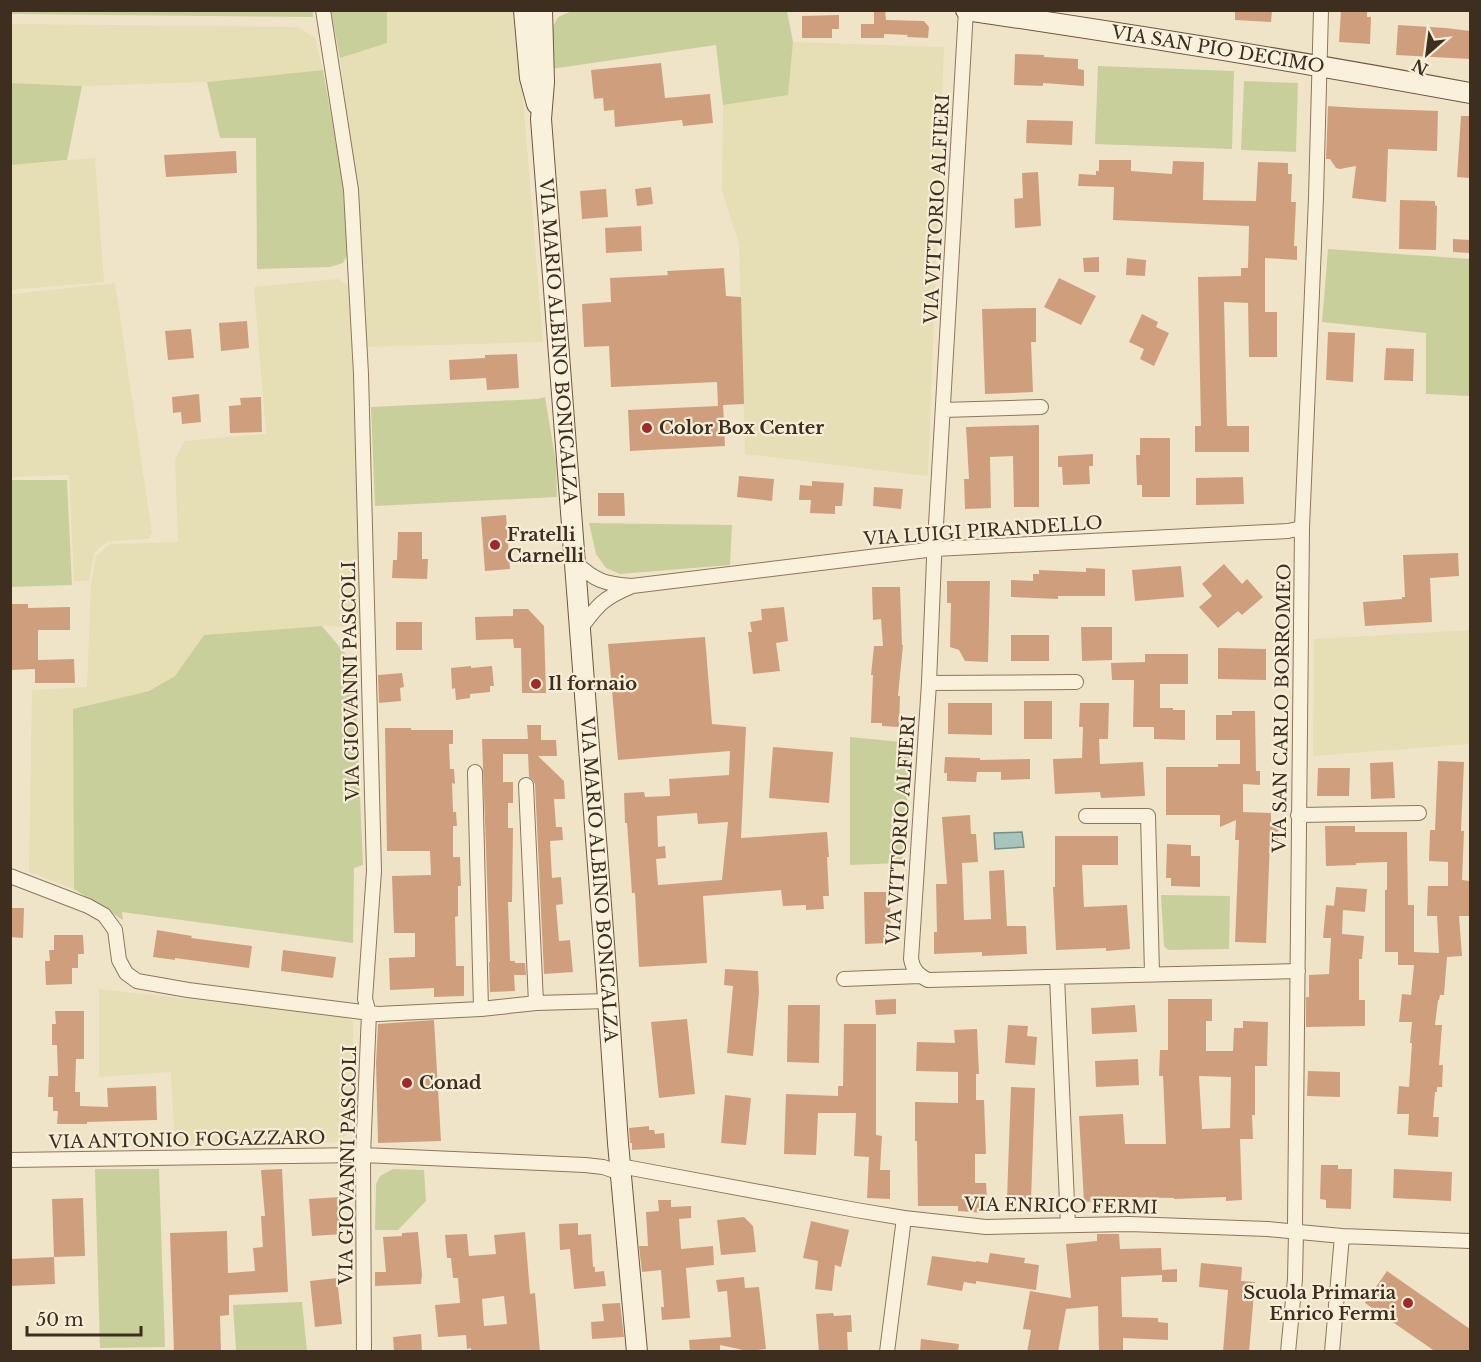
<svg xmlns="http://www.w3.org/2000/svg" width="1481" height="1362" font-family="'Libre Baskerville',serif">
<rect width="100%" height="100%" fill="#f0e4c8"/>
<path fill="#e6deb5" d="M387,11H516L543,342L364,347L357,207L340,58L387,43Z
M16,24L298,27L315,38L323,70L207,82L82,86L11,83L10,25Z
M793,42L944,47L928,476L745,454L739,244L722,191L723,105L787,95Z
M95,158L104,282L11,290V165Z
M338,279L350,287L361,627L322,626L204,635L175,676L148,691L73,709L74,889L29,872L32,690L87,687L91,585L96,556L110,544L178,542L175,459L184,441L266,434L254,287Z
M115,283L152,533L148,539L108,541L94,553L89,581H74L69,475L11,477V294Z
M1470,630V744L1313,756L1314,639Z
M99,989L342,1016L353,1022L354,1123L348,1134L337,1142L175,1145L171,1072L99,1077Z"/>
<path fill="#c9cf9b" d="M11,10H313V17L11,14Z
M331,11H387V43L340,58Z
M572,11H787L793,42L788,95L723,105L716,45L551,69V30L558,17Z
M1098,66L1234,71L1232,149L1095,144Z
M323,70L342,178L348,253L343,263L330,267L257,269L256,138H220L207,82Z
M1244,81L1298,83L1296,152L1241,150Z
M10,83L82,86L67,160L11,165Z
M1328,249L1470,259V396L1426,394V333L1322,322Z
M545,397L556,463L557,497L375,506L371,407L538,399Z
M10,480H67L72,585L11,587Z
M589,523L732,525L730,565L620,574L606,568L596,554Z
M322,626L358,669L355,680L363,865L354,868L353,943L122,912L123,920L74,889L73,709L149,691L175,676L204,635Z
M850,737L912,743L902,863L850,865Z
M1161,895L1230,896L1229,949L1168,950L1164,946Z
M95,1169H159L165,1347L100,1348Z
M393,1169L424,1170L426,1201L398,1230H375L376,1184L380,1176Z
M302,1302L307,1351H236L233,1305Z"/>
<path fill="#a9c4bc" stroke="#6f938a" stroke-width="1.5" d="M1022,832L1024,847L995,849L994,833Z"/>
<path fill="#cf9f7d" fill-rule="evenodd" d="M874,10H885L886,20L924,21L929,27L928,38L907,37L908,35L884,34V38H861V24H874Z
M1235,10H1272L1271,22L1235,20Z
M1341,10H1367V17H1371L1370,44L1339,42Z
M839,15V29H832V38H802V16Z
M1398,25L1446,28L1470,31V59L1396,55Z
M1015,54L1044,55V57L1078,59V69L1084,70V86L1043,83V86L1014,85Z
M661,63L665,98L710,94L713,123L683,126L682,120L615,127L614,110L604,111L603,98L594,99L591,70Z
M1328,106L1359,108L1438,111L1437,151L1388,149L1386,202L1352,198L1356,166L1340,169L1336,168L1330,159H1326Z
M1461,116H1470V178L1457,177Z
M1027,120L1073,121L1072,145L1026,143Z
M236,151L237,173L166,177L164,155Z
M1099,160H1131V171L1172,174L1173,161L1204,162L1203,200L1256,201L1258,162L1288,163V174H1292L1291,202H1296L1294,246H1297V260L1265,258V312H1277V357H1249L1248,303L1224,302L1227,426H1249V452H1195V426H1201L1198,277L1241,276V268H1248L1249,226L1113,220L1114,187L1078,186L1079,174L1096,175V171H1099Z
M1038,172L1041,226L1015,228L1014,199L1023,198L1022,173Z
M651,187L653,204L637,206L635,189Z
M606,189L608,217L582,219L580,191Z
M1400,200L1435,201V205L1437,206L1436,250L1399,249Z
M641,226L642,251L606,253L605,228Z
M1453,239L1470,240V253L1453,252Z
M1099,257V272H1084L1083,258Z
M1127,258L1146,260L1145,276L1126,275Z
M724,268L726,296L741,297L744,404L723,405L725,446L630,451L628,410L718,406L717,382L611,387L609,346L584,347L582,304L611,302L610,278L668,275L667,271Z
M1059,278L1096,296L1081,325L1044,307Z
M1036,308V342H1031L1033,392L985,394L982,309Z
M1142,314L1158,322L1156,327L1169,333L1154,366L1140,359L1144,349L1129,342Z
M247,321L249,348L221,351L219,323Z
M191,329L194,358L168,360L165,331Z
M1328,332L1355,333L1353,382L1326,380Z
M1386,348L1414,349L1413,381L1384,380Z
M517,354L519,388L487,390L486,378L450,380L449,360L485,358V355Z
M199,394L201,422L182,424L181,412L173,413L172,397Z
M261,397L262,432L230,433L229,406L241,405L240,398Z
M1039,425V507H1014L1013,456L990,457L991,508L965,509L964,479H969L966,427Z
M1140,438H1170V497H1142V485H1137L1136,455H1140Z
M1093,454V466H1089L1090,484L1063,485L1062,467H1058V456Z
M739,476L774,479L772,501L737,497Z
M1243,477L1244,504L1196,505V478Z
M812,481L844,483L842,506H835V514L810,513L811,500H799L800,485L812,486Z
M874,487L903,489L901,509L873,506Z
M598,493H624L625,516H598Z
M506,515L510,569L485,571L481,517Z
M398,532H422V559H428L427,579L392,578L393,560H397Z
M1458,553L1459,576L1430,578L1432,622L1365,626L1363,602L1402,599V597H1405L1403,555Z
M1224,564L1242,584L1247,579L1263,597L1242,615L1238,611L1218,628L1199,607L1212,596L1202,584Z
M1181,566L1184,597L1135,601L1132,570Z
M1086,568L1105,569V596H1058V599L1011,597V580L1033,581V574H1039V570L1086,572Z
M947,581H990L988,662L965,661L959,650L950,647L951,603H947Z
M872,587H900L902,645H903L898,696H900L899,727L882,726V723H871L873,675H871L874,646H883L881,619L873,620Z
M10,604H28V608L70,607V630H38V660L74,659L75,683H35V669L10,670Z
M784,607L788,641L776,643L780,671L753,674L748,632H752L750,622L762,620L761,609Z
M513,609H528L544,626L546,693H522L521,648H514L513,639L476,640L475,617L513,616Z
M396,622H422V650H396Z
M1081,627H1112V660L1082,661Z
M1011,635H1049V661H1011Z
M705,637L712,724L746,727L741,838L827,832L829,857H827L829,896H823L824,909L806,910V905L783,906L781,890L703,896L707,963L639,967L635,893H632L627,823H625L624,793L644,792L645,797L670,796L669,779L729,775L730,751L618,760L608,644ZM697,813L698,824L728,822L722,880L658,885L656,859L666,858L665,846L658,847L657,816Z
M1218,648L1266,649V680L1218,679Z
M1145,654H1188V684H1160V708H1173V710H1185V740L1154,739V727H1133L1134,680H1112L1111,663L1145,662Z
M471,666V668L492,666L494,686H490V692L470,694V698L456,700L455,688L452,689L451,668Z
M402,673L404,687L400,688L401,701L379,703L378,675Z
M1024,701H1052V739H1024Z
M948,703H992V735L948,734Z
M1080,703H1109L1108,739H1099L1100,764L1143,762L1145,796L1101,798L1100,792L1055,794L1053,759L1082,758L1083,727H1079Z
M1232,711H1255L1256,771H1260V785L1243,784V812L1271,813V821H1279L1278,841H1270L1266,943L1235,942L1239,840H1235L1236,820L1220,827V815H1166V767H1218V764H1240V740H1216V715H1232Z
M527,725H541V740H556L557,756H538L564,781L565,799H554L556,827H562L563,840L550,841L552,878L561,877L563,904L556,905L559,941L570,940L573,972L544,974L535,784L533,780L529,777L528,754H503V782H513V803H508V828H513L512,902H508L510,961H515V963H525L526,975H514L515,991L490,992L489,962H490L482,739H528Z
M385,728H411V730H453V744H449L450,769H454L455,784L452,783L453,812H456L457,826H453V857H460L461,886H458V916L455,917L456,966H464V996L434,997V988L390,990L389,958L415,957V933H394L392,876L431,875L430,851H387Z
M773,747L833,752L829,803L769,798Z
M945,757L980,758V760L1030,759V779L1001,780V772H977L976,782L947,781V773H944Z
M1438,761L1464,762L1461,831H1464L1462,880L1470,881L1469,916H1459L1462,956L1447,957L1444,995H1440L1439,1000H1438L1435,1025H1442L1439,1065H1443L1442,1087H1437V1092H1435L1433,1117H1439L1438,1137L1408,1135L1409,1114H1397L1399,1086L1409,1087L1412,1043H1410L1412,1022H1399L1402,994L1411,995L1414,965H1398V952H1385V890H1387V862L1356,863V865L1326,866L1325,826H1355V832H1407L1408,905H1414V952L1439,953L1437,916H1427L1428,886H1448V862L1429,861L1430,830H1435Z
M1393,762L1395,798L1371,799L1370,763Z
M1318,768H1350L1349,796H1317Z
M970,815L971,834H976L978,862L962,863L964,920L991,919L989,871L1004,870L1007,926H1026L1027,954L982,956V952L934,954V932H937L936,884H947L942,817Z
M1055,836H1118V865H1082L1084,907L1127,905L1130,949L1106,951V948L1056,950L1053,887H1055Z
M1167,844L1191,845V856H1200V887L1171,886V878H1166Z
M1336,887L1367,889L1365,912L1343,910L1342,934L1364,936L1362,959H1359V1000H1365V1026L1306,1027V997H1309V975L1329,974L1331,938H1323L1326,905L1334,906Z
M864,892H886L887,904H890L891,931H888V943L865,944Z
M10,908H24L23,938L10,937Z
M157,930L192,936L191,938L252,946L249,968L175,958V960L153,957Z
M54,935H83L84,954H78V968H72V984L46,985L45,961H50L49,950H54Z
M283,950L336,957L333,978L281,971Z
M725,969L758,971L759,993L753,1056L727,1053L733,986L724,985Z
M896,999V1014L876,1015L875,1000Z
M1168,999H1212V1021H1206V1051H1233L1234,1028H1243V1021L1268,1022L1267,1066H1255V1115H1252L1253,1139H1240L1242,1200L1226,1201V1197L1174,1199V1198L1117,1197V1200L1084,1202L1079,1116L1123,1114L1125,1144H1166L1163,1076H1159L1160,1050H1168ZM1199,1076L1231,1077L1230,1128L1202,1129Z
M788,1005H820L819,1063L787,1062Z
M1135,1005L1137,1032L1092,1034L1091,1008Z
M55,1011H84V1059H76L75,1092H80V1106L108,1107L107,1088L156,1086L157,1120L87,1122V1124H57L58,1111H53V1097H48L49,1076H58L57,1045H52V1024H56Z
M687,1019L695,1094L659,1098L651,1022Z
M434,1020L441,1141L378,1143L376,1063L378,1024Z
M844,1024H876V1135L882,1136L880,1170H890V1199L867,1198L869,1157L854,1156L856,1113H818L816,1155L784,1154L786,1094L838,1096V1086H843Z
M1008,1025L1028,1026L1027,1036L1037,1037L1035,1065L1005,1063Z
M977,1029L979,1074H976V1100H984L986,1154H975V1183H986L987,1198H985L984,1213L958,1211V1206H918L917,1141H915V1102L958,1103V1072L916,1071L917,1042L955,1043L954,1030Z
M1138,1059L1139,1085L1096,1087L1095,1061Z
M1308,1071L1340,1072V1097L1307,1096Z
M1011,1087L1035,1088L1031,1200L1007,1199Z
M725,1095L751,1098L746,1145L721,1143Z
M649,1126V1130H654L655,1134L664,1133L665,1148L632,1150V1143H630L629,1128Z
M1321,1165H1338V1169H1352L1351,1209L1326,1208V1200L1320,1199Z
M282,1169L288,1292L229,1295V1315L220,1316L221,1352H174L170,1233L227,1231L228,1273L255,1271L253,1248L263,1247L261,1216H265L261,1170Z
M1394,1169L1452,1172L1451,1201L1393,1198Z
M341,1197L343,1234L312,1236L309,1199Z
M83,1198L85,1256L54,1257L52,1199Z
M658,1200H671V1207L691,1206V1218L679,1219L681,1249L713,1246L714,1265L686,1268L690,1318L662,1320L661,1307H664L661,1270L642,1272L639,1246H648L646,1212L659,1211Z
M744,1217L753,1226L756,1252L721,1255L717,1220Z
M811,1221L849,1230L841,1267L835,1265L832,1291L815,1289L818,1261L803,1258Z
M578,1223V1235L591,1234L593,1267H595V1272L604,1271L606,1286L574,1289L570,1249L560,1250L559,1224Z
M418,1232L422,1275L421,1284L375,1286V1272H386L383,1237L402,1236V1233Z
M525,1232L530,1294L535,1293L540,1352H471V1348L467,1349L466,1335L438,1337L435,1305L460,1303L458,1278H453L451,1258H447L445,1235L467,1234L469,1256L496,1254L494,1235ZM504,1296L507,1324L484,1326L482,1299Z
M1097,1234H1119L1120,1249L1161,1248L1162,1270L1177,1269V1282H1162V1275L1121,1277L1122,1317L1158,1318V1322L1168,1323V1340L1123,1338V1352H1099L1098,1306L1066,1309L1058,1352H1027L1031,1330L1023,1329L1030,1291L1071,1298L1066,1244L1097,1241Z
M990,1253L1025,1258L1024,1263L1039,1265L1036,1290L976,1281V1284L964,1282L962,1291L927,1285L932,1256L976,1262V1261L988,1263Z
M54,1257L55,1284L10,1286V1259Z
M1201,1263L1242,1267L1241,1281L1255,1282L1249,1352H1223L1228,1290L1199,1287Z
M1387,1271L1470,1329V1352H1436L1365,1303Z
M744,1277L745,1288L759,1287L766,1349L748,1351L720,1345V1352H690L689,1340L731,1337L727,1291L718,1292L716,1280Z
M337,1278L342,1324L315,1327L310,1281Z
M620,1303L624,1337L592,1339L591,1322L604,1321L602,1304Z
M833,1313L834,1316L851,1315L852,1332H847L848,1352H819L816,1314Z
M421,1334L422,1352H394L393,1337Z
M921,1339L959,1344L958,1352H920Z"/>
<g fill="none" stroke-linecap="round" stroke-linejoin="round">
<g stroke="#8d765c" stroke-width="16">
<path id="street" d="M323,10L351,190L361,374L374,871L365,999L369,1013L363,1155L364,1352
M966,10L934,559L929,683L911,959C913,970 918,975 928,980L1298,971
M943,410L1041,407
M575,562C595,581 605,584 632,586L935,549L1288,531L1302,528
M580,629C597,606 603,598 630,587
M929,683L1076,682
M475,772L481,1009
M526,785L536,1003
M1298,815L1419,813
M1086,816H1148L1152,973
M10,876L88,906L104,915L115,930L119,960L126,973L137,981L188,990L378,1014L481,1009L536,1003L607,1001
M1057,977L1068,1225
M844,979L920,976
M10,1160L363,1155L585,1165L603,1167L621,1173
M620,1166L856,1210L904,1218L986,1227L1129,1224L1268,1229L1342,1236L1470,1241
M887,1352L904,1218
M1288,1352L1295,1279L1296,1232L1295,1224L1302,528L1316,198L1321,10
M1332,1352L1342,1236"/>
</g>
<g stroke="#6f573f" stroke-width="22">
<g id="secondary">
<path d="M524,10L530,78L537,104"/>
<path id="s1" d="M542,10L544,82L541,119L606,970L618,1143L637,1352"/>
<path id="s2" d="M966,10C1135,35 1303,62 1470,93"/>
</g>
</g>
<use href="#street" stroke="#faf1dc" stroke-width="14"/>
<use href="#secondary" stroke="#faf1dc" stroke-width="20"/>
</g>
<g fill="#9e2a2b" stroke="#f7eed8" stroke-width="2">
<circle cx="647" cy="428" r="6"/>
<circle cx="495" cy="545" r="6"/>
<circle cx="536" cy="684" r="6"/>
<circle cx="407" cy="1083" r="6"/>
<circle cx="1408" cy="1303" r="6"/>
</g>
<g text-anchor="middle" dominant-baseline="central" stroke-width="4.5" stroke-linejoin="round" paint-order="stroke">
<g font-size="18" fill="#3d2e20" stroke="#f7eed8">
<text stroke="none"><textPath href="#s2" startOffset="255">VIA SAN PIO DECIMO</textPath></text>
<text transform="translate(937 209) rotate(-87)">VIA VITTORIO ALFIERI</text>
<text stroke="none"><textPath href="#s1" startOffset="332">VIA MARIO ALBINO BONICALZA</textPath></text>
<text transform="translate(983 531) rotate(-4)">VIA LUIGI PIRANDELLO</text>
<text transform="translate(351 681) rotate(-91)">VIA GIOVANNI PASCOLI</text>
<text transform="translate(1282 708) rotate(-89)">VIA SAN CARLO BORROMEO</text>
<text transform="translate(901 830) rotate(-86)">VIA VITTORIO ALFIERI</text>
<text stroke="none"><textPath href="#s1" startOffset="872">VIA MARIO ALBINO BONICALZA</textPath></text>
<text transform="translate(187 1140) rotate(-1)">VIA ANTONIO FOGAZZARO</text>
<text transform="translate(348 1165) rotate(-89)">VIA GIOVANNI PASCOLI</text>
<text transform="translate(1061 1206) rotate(1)">VIA ENRICO FERMI</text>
</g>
<g font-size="18" font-weight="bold" fill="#3d2e20" stroke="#f7eed8" text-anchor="start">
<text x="659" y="428">Color Box Center</text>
<text x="507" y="535">Fratelli<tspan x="507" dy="21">Carnelli</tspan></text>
<text x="548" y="684">Il fornaio</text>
<text x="419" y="1083">Conad</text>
<text x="1396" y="1293" text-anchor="end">Scuola Primaria<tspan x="1396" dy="21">Enrico Fermi</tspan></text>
</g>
</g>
<rect width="1481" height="1362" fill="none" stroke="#3d2e20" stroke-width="24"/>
<g transform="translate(1427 54) rotate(208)" stroke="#f7eed8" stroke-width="4.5" paint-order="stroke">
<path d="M0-4.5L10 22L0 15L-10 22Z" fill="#3d2e20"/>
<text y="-9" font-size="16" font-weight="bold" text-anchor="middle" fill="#3d2e20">N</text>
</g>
<path d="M27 1326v9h114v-9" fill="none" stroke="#3d2e20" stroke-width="3"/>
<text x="36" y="1326" font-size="18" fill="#3d2e20" stroke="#f7eed8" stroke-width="4.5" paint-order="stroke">50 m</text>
</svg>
